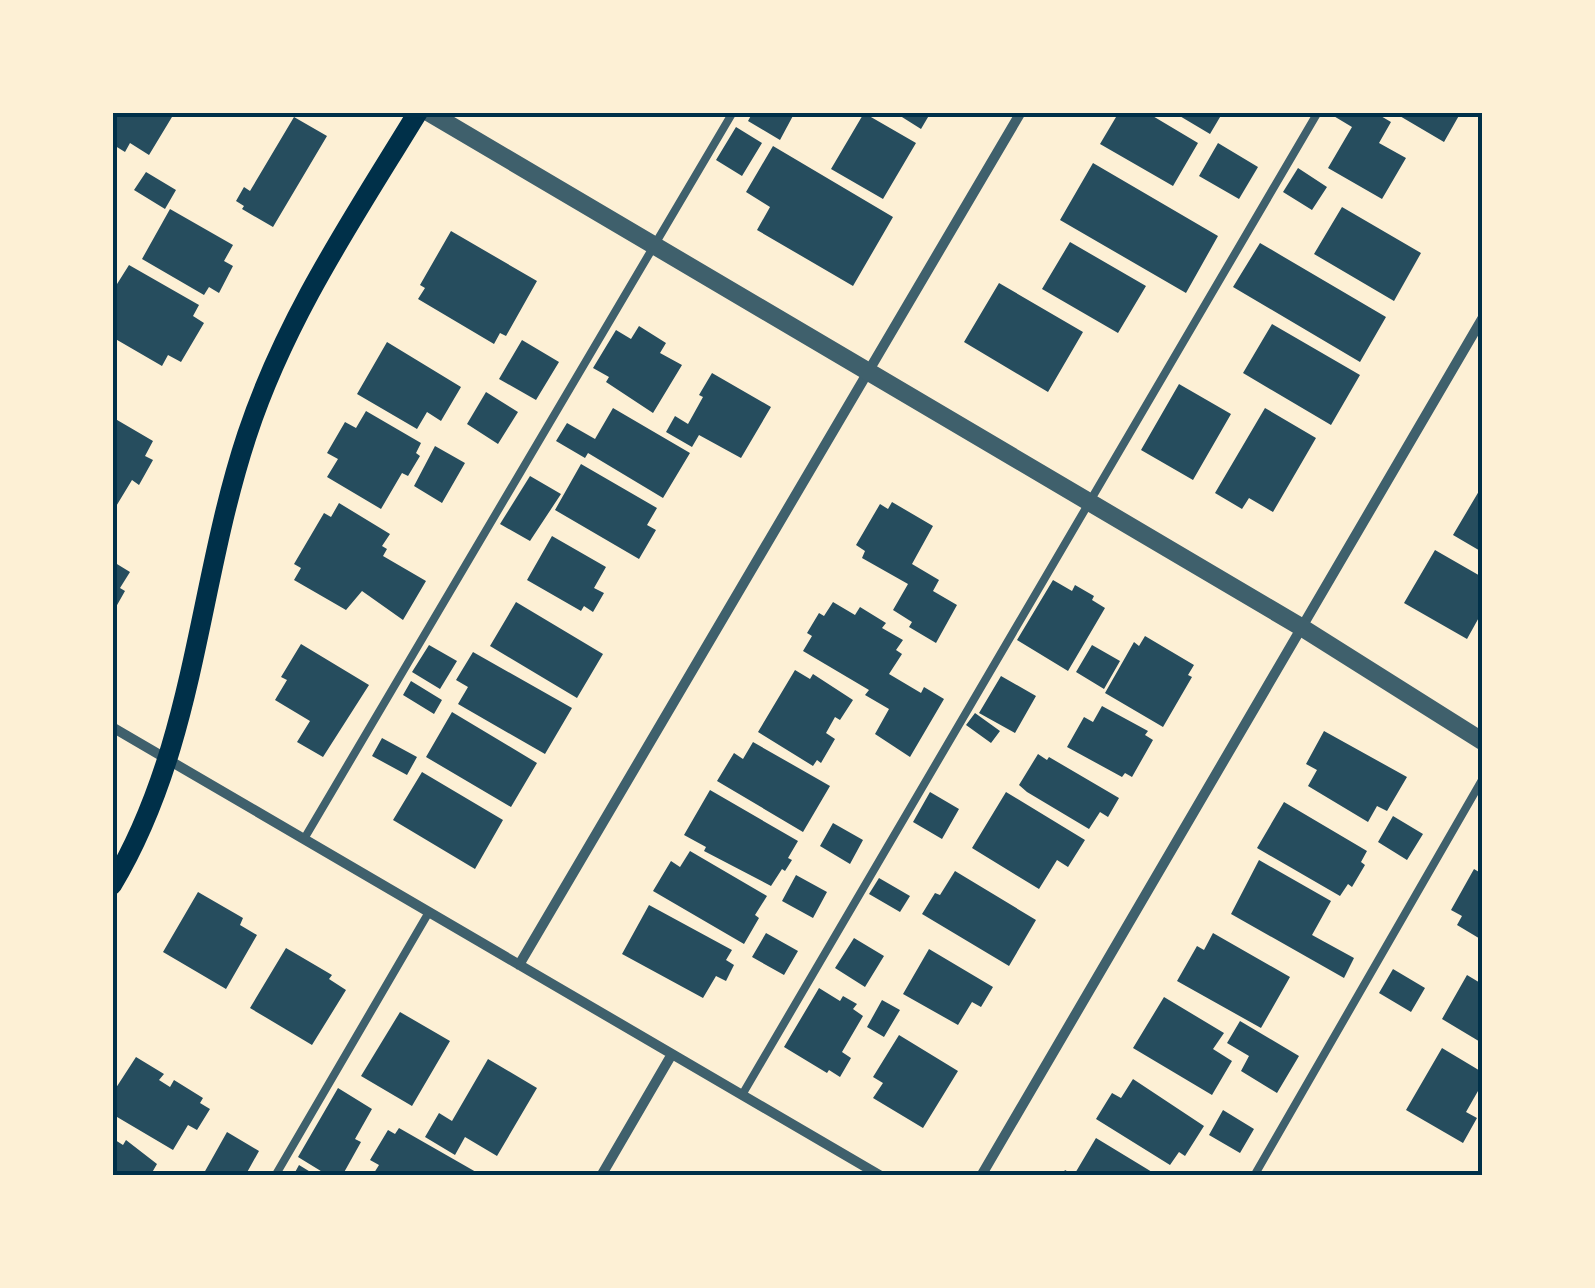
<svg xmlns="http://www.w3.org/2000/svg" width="1595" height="1288" font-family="Manrope,sans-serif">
<rect width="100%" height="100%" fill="#fdf0d5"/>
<path fill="#264d5e" d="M113,112H175L149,155L130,143L125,152L112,144Z
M753,112H795L780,140L748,121Z
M894,112H931L921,129Z
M1119,112H1146L1198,143L1173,186L1100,144Z
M1173,112H1223L1210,134Z
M1327,112H1374L1391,122L1379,143L1406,158L1382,199L1328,168L1352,127Z
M1393,112H1461L1444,142Z
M864,113L916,143L883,199L831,169Z
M294,117L327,136L273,227L242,209L244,206L236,201L244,187L250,191Z
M736,127L762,143L742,176L716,160Z
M1218,143L1258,167L1239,199L1199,176Z
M773,146L893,217L853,286L757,230L770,207L746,192Z
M1093,163L1218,236L1186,293L1060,220Z
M1298,168L1327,187L1312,210L1283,192Z
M146,172L176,190L165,209L134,190Z
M1342,207L1421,253L1394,301L1314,254Z
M170,209L233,245L224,261L233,266L219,293L209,287L204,295L142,259Z
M451,231L537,281L506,336L500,333L494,344L418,299L425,288L420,285Z
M1070,242L1146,286L1118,333L1042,289Z
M1260,243L1386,317L1360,362L1233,287Z
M129,265L199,305L193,316L204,323L181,362L168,355L162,366L112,337V292Z
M999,283L1083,332L1048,392L964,342Z
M1272,324L1360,375L1331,425L1243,373Z
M639,326L666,343L660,353L682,365L653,413L606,382L609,377L593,368L616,330L631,339Z
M522,340L559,362L536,400L499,379Z
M387,342L461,387L441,421L427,412L417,429L357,394Z
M712,373L771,407L741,458L699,435L692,447L666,432L675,416L688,424L703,397L699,395Z
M1179,384L1231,414L1193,480L1141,450Z
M486,392L518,412L498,444L467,424Z
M613,408L690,453L663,498L588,453L585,458L556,441L567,423L595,439Z
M1265,408L1316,438L1273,512L1249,498L1242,509L1215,493Z
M366,411L421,443L416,453L420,456L408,476L402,473L381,509L327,477L338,459L327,453L345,422L356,428Z
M112,417L153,441L145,456L153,460L139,485L132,480L112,513Z
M435,446L465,463L442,503L414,486Z
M581,464L657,508L647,525L656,530L639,559L555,510Z
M530,476L561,494L530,541L500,524Z
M1482,486V552L1453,535Z
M892,502L933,526L912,564L939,580L933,591L957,605L936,643L909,627L912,622L893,610L908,584L862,558L865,551L856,545L880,504L888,509Z
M339,503L390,534L382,546L387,549L383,556L426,581L403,620L362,591L346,610L294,580L301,568L294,564L324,513L331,517Z
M552,536L606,567L594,588L604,593L593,612L584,606L581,611L527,580Z
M1435,550L1482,577V612L1467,639L1404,603Z
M112,561L130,572L120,588L125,591L112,614Z
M1053,580L1072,591L1075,585L1094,596L1092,600L1105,608L1068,671L1017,640Z
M516,602L603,654L577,698L490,646Z
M833,602L855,615L860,607L886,623L882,628L903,640L896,650L902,654L889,674L921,693L924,687L944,699L910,757L875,734L889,709L865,695L869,690L803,651L812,636L807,633L819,613L824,616Z
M1145,636L1194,665L1188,675L1192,677L1163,727L1105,693L1134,642L1139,646Z
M301,644L369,685L323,757L297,742L310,721L275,700L287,680L281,677Z
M429,645L457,661L440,689L412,672Z
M1092,645L1120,661L1104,689L1076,672Z
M473,652L572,708L545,754L458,704L468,687L456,680Z
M795,670L810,679L813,674L853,700L840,720L835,717L826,733L835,739L821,763L817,760L813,766L758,732Z
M1001,676L1036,696L1015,733L979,713Z
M411,681L442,700L434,714L403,695Z
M1102,706L1148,731L1145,735L1153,740L1132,777L1125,773L1122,777L1067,747L1084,717L1093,722Z
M452,712L537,763L511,807L426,757Z
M975,713L1000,731L991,743L966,725Z
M1324,731L1407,777L1387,811L1377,806L1368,822L1308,786L1317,770L1306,764Z
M382,738L417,757L407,775L372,756Z
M753,742L830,786L803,832L717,781L734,753L743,759Z
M1038,754L1047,760L1049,757L1119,798L1108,817L1100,812L1089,829L1027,792L1019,785Z
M422,772L503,820L475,869L393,820Z
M710,790L798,841L788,858L792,860L785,871L782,869L771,886L704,851L706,847L684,835Z
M930,792L959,809L942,839L913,822Z
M1006,792L1085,840L1068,867L1057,860L1039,889L972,848Z
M1284,802L1367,851L1361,862L1365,865L1352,887L1348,884L1340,896L1257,848Z
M1393,816L1423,834L1407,860L1378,842Z
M833,823L863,840L850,864L820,846Z
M690,851L767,896L755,915L759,918L744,944L653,891L671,861L680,867Z
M1259,860L1331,901L1312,935L1354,958L1344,978L1231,914Z
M1482,866V940L1457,925L1462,916L1451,910L1474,869L1479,872Z
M955,871L1036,920L1009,966L922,914L935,893L940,895Z
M796,875L827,892L813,918L782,901Z
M879,878L910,896L900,912L869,894Z
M198,892L243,918L240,925L257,935L226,989L163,952Z
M649,905L732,950L726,960L734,965L726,981L716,976L703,998L622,954Z
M766,933L798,951L784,975L752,957Z
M1213,933L1290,977L1261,1028L1177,981L1197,946L1204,950Z
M854,938L884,956L865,987L835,968Z
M286,948L332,975L329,979L346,990L312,1045L250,1008Z
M929,949L993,987L981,1007L972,1002L958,1025L903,994Z
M1393,969L1425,988L1411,1012L1379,993Z
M1467,975L1482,984V1043L1442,1019Z
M819,988L840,1001L843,996L857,1004L853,1009L863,1016L842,1052L851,1058L840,1077L829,1070L827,1073L784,1047Z
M1164,997L1224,1033L1213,1049L1232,1061L1212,1095L1133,1048Z
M882,1000L900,1010L884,1037L867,1027Z
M400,1012L450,1041L412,1106L361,1076Z
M1240,1021L1299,1056L1277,1093L1241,1071L1249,1056L1227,1043Z
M899,1035L958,1071L923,1128L873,1098L883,1083L873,1077Z
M1442,1048L1482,1072V1084L1466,1112L1477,1118L1463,1143L1406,1110Z
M136,1057L164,1074L159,1080L170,1087L174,1080L203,1098L200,1103L210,1109L197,1130L188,1125L173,1150L112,1114V1094Z
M488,1059L537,1088L497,1156L465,1137L455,1155L425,1137L439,1113L452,1121Z
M1133,1079L1204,1126L1185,1156L1179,1152L1170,1165L1096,1119L1112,1093L1121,1098Z
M338,1088L372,1109L355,1139L361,1142L342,1176H329L298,1157Z
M1223,1110L1254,1129L1240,1153L1209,1135Z
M399,1128L483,1176H378L374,1173L379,1165L370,1160L388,1130L395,1134Z
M227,1132L259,1151L245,1176L204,1173Z
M112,1138L123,1145L126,1140L157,1164L150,1176H112Z
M1096,1138L1152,1172L1150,1176H1061L1065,1170L1074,1175Z
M299,1165L317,1176H293Z"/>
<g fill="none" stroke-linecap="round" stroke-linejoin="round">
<path stroke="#3f606c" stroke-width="8" d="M304,839L733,112
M742,1095L1318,112
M275,1176L429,912
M1254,1176L1482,780"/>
<path stroke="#3f606c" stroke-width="10" d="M112,727L881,1176
M519,965L1021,112
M601,1176L672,1054
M981,1176L1482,319"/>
<path stroke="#3f606c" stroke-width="18" d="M428,112L1301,627L1482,741"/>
<path stroke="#003049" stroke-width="20" d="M112,885C196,744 197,586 247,435C286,317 354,217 418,112"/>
</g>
<rect width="1595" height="1288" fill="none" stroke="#fdf0d5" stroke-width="230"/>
<rect x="115" y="115" width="1365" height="1058" fill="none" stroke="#003049" stroke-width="4"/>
</svg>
